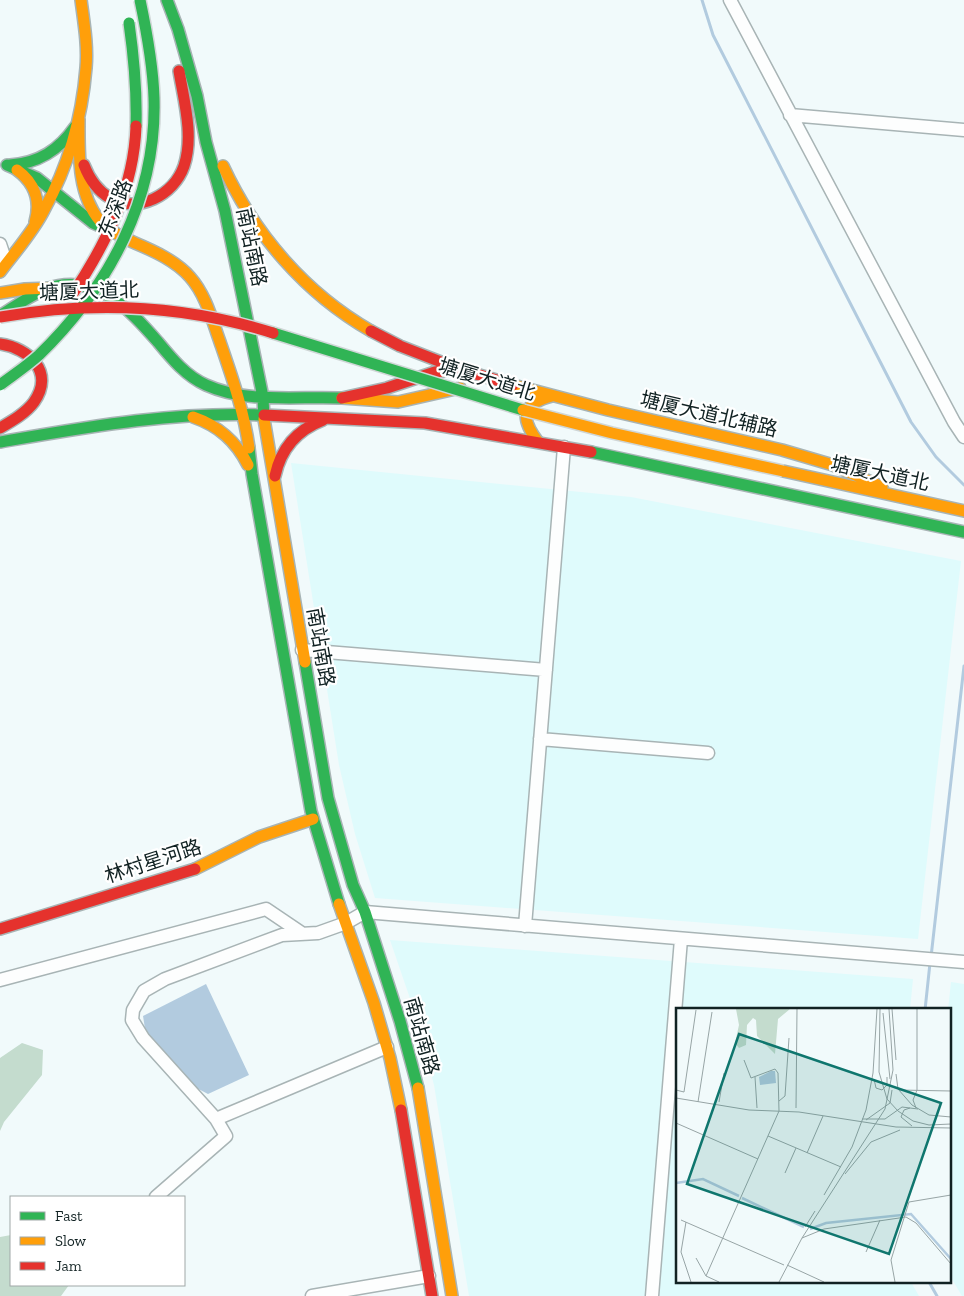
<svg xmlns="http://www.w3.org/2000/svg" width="964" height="1296" font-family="'Zilla Slab','Noto Sans SC',serif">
<rect width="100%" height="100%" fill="#f1fafb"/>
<path fill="#dffbfc" d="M291,463L631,497L961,561L918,939L375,898L355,834L339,765Z
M390,940L913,979L910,1010H678V1282H911L919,1296H469L434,1085L416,1016Z
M951,982L964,984V1296H962L950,1276V1010H948Z"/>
<path fill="#c4dcce" d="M22,1043L43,1050L42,1075L4,1122L0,1131V1058Z
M11,1235V1285H69L61,1296H0V1237Z"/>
<path fill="#b2cbdf" d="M206,984L249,1075L208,1094L187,1083L146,1035L143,1016Z"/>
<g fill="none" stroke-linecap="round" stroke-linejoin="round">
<path stroke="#b2cbdf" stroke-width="3" d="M702,0L713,35L911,422L936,457L964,485
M931,957L964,666
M925,1010L930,963
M929,1282L937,1296"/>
<g stroke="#a8b4b5" stroke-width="15">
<path id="street" d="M730,0L954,422L964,437
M790,115L964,130
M0,244L6,262
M302,650L546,670
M540,739L708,753
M525,926L564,447
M0,980L266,909L303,934
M216,1119L387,1047
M156,1197L226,1136L216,1119L143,1038L132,1020L133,1010L144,991L165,979L282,935L318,933L346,923L365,912L964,962
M312,1296L429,1276
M652,1296L681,939"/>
</g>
<g stroke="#a8b4b5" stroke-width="14">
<path id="fast" d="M167,0L178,29L197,96L206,142L225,211L263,397L264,419
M7,165L37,178L93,223L106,229
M10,165C39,163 59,150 75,127
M3,314C17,305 31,295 46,289C95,271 129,309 158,342C172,359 186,376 206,385C248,404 297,396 342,398
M0,442C87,427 175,411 264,415
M249,448L252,474L311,811L339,904
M591,452L964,532
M305,662L328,798L353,885L365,912L400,1021L418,1088"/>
</g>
<g stroke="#a8b4b5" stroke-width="14">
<path id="slow" d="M79,119C79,152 77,194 100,221C110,232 123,237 135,243C154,251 176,261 190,277C206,295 212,320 220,342C232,377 244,411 249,448
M223,166C255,235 305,293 371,331
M17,170C35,183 41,201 35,222
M0,272C15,252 33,232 44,210C68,167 82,117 86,68C88,46 84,23 81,0
M0,293L25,289L52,288
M513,385L608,410L782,450L833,465L882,487
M342,398L398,402L460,388
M193,417C219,426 236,441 248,465
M264,419L305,662
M538,442C520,418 521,404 552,396
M783,471L964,511
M195,869L259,837L313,819
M339,904L374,1003L390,1058L401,1110
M418,1088L452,1296"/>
</g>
<g stroke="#a8b4b5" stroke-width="14">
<path id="jam" d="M84,165C89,178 98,191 110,198C138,214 174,195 184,166C194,136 184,101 179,71
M371,331L400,346L459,369
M0,344C29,348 55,372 34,402C26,413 12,421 0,428
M342,398L387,388L435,372L459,369L513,385
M264,415L425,423L591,452
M275,476C281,448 297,430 323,420
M0,929L195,869
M401,1110L432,1296"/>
</g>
<use href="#street" stroke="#fdfefe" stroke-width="12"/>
<use href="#fast" stroke="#30b455" stroke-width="11"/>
<use href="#slow" stroke="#ff9f0a" stroke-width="11"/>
<use href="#jam" stroke="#e5322d" stroke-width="11"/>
<g stroke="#cfd6d6" stroke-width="14" stroke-linecap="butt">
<path id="fast-bridge" d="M129,23C134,58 137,91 136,126
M273,333L523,410
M0,385C13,375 27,366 39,355C109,287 157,198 154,98C153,65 147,33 140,0"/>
</g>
<g stroke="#cfd6d6" stroke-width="14" stroke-linecap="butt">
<path id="slow-bridge" d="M523,410L612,433L783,471"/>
</g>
<g stroke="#cfd6d6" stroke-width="14" stroke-linecap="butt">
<path id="jam-bridge" d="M72,295C106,244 134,188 136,126
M0,317C91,301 185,305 273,333"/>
</g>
<use href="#fast-bridge" stroke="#30b455" stroke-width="11"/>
<use href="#slow-bridge" stroke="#ff9f0a" stroke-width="11"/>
<use href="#jam-bridge" stroke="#e5322d" stroke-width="11"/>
</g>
<g text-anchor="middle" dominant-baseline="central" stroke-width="4.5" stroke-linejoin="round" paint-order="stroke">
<g font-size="20" fill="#112223" stroke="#fff">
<text transform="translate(115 208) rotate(-69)">东深路</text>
<text transform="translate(252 247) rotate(78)">南站南路</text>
<text transform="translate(89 291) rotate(-2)">塘厦大道北</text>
<text transform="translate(487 379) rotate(17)">塘厦大道北</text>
<text transform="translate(709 414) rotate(13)">塘厦大道北辅路</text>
<text transform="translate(880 473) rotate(12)">塘厦大道北</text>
<text transform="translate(321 647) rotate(80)">南站南路</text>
<text transform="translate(153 861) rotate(-18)">林村星河路</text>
<text transform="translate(422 1036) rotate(74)">南站南路</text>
</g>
</g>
<g transform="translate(676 1008)">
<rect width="275" height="275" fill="#f1fafb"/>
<path d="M60,1H114L102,11L99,46L81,28L80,12L77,10L71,17L70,37L63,40L59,35L63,17Z" fill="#c4dcce"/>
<path d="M95,63H99L100,75L84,77L83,69Z" fill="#b2cbdf"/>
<path fill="none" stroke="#b2cbdf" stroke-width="2.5" d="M0,175L27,171L63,188M66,190L128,219M134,221L150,215L235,206L275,251"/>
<path fill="none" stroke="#97a4a5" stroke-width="1" d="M204,1L203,64L211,91L222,103L237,113L253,117L275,116M216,1L220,52M207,5L214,71M220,66L222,81L236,97L253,107L275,109M79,69L81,100M198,71L200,80L206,82L211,77V69M0,82L8,84L20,2M223,82L275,83M275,83V1M0,90L73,102L123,104L220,119L275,120M103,93L109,88L113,30M22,94L36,4M43,94L48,65M120,100L121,1M234,100L228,102L225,109L236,118M240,100L237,92L241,82V1M186,111H209L226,99L242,101M190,112L214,95L216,82M0,115L82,151M92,128L165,159M131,145L147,108M109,165L120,140M169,166L195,134L224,122M148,187L176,139L190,102L197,65L201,1M5,212L108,257M10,214L5,244L15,274M129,219L139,203M126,230L148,221L230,209L240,215L275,256M190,244L204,212M20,250L30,268L43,274M111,257L148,274M30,268L103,103L102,65L99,61L75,70L68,52M103,274L126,230L209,101L217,62L213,1M219,274L215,252L233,194L275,187"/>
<path fill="#0f766e" fill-opacity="0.15" stroke="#0f766e" stroke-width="2.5" d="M63,26L265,95L213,246L11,176Z"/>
<rect width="275" height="275" fill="none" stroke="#112223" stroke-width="2.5"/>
</g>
<rect x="10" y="1196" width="175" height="90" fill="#ffffff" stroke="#a0a7a7"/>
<rect x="20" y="1212" width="25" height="8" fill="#30b455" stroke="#a0a7a7"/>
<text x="55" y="1221" font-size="15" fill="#112223">Fast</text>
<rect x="20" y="1237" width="25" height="8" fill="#ff9f0a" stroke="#a0a7a7"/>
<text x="55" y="1246" font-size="15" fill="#112223">Slow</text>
<rect x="20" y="1262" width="25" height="8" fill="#e5322d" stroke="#a0a7a7"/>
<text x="55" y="1271" font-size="15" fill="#112223">Jam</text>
</svg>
